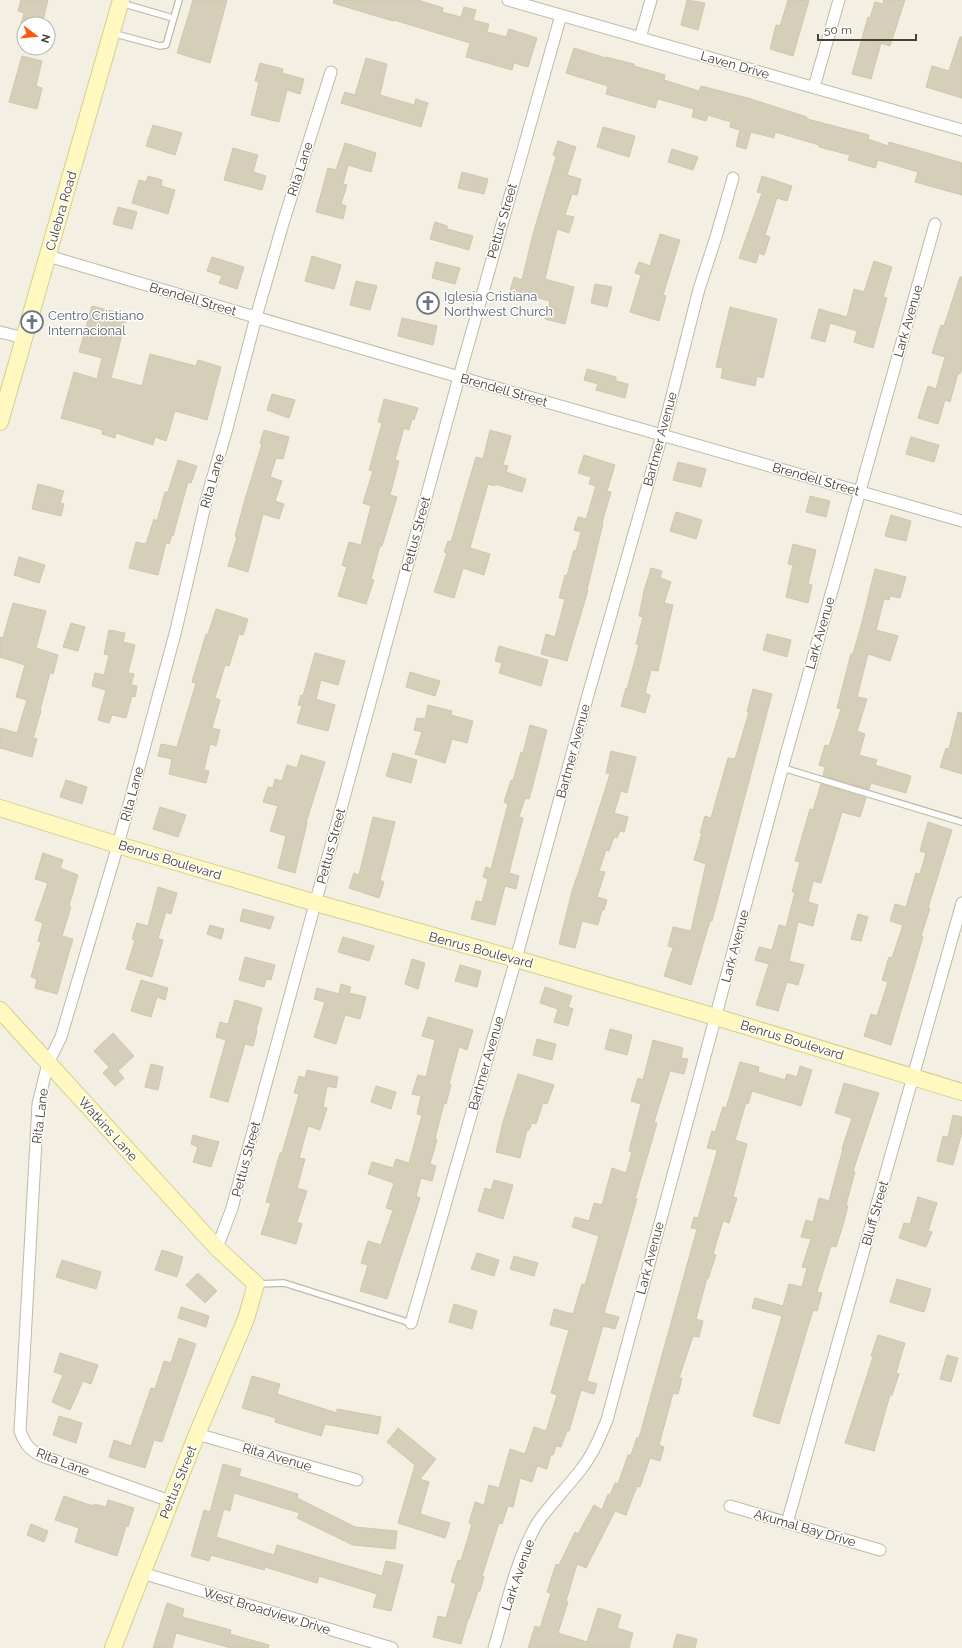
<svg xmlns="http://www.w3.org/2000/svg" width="962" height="1648" font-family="Raleway,sans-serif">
<rect width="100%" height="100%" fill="#f3f0e3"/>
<path fill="#d5ceb8" stroke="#d0c7ab" d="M21,0H48L42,24H21L24,13L18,11Z
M193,0H227L210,63L177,53Z
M334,0H418L443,8L442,12L461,17L464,7L476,10L473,20L489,24L487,32L506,37L509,29L537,38L528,67L514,63L512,70L466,57L470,43L394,20L393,21L376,16L333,3Z
M687,0L705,3L698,30L681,25Z
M788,0H809L793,56L770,49L776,25L780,26Z
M884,0H905L890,46L881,43L871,79L852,74L868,17L870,18L875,2L883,4Z
M960,37H962V98L926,87L932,66L949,71Z
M574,48L606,58V57L634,64V66L665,75L664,80L699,91L701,86L748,98L807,117V119L869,135L868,139L888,146L889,142L962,163V195L915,182L918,172L878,160L875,168L848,160L850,155L819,147V145L775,132L774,138L751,132L746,149L736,146L740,130L730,127L731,122L708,115L706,121L692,117L694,109L658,99L655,108L606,94L608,86L566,73Z
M22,56L42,61L36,86L42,88L37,109L9,102Z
M366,58L387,64L380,95L414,105L416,99L428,103L421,127L341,103L345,92L355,95Z
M260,63L283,69L282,73L304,79L300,94L287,90L279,122L251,115L259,82L255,81Z
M153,125L182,133L175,155L146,146Z
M603,127L635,136L629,157L597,147Z
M558,141L576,147L567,175L581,179L577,195L572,194L565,215L574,217L569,233L557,229L545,279L574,287L565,324L545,319L550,301L510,291L514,277L522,280L533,234L556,157L553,155Z
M345,143L376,153L371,172L348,165L343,184L347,185L341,204L346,206L343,219L316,212L328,168L336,170Z
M233,148L258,155L253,172L266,176L262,190L224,180Z
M672,149L698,157L693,170L668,162Z
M462,172L488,179L484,194L458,188Z
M148,176L162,180L161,186L175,190L168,214L132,203L139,180L146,182Z
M762,176L792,186L787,201L777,198L765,235L770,237L764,255L759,253L756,263L739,258L762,193L757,192Z
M118,207L137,212L132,229L113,224Z
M435,222L447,226V229L473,236L469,250L430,239Z
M660,234L680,240L663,295L666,296L659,321L630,312L641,275L635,273L639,262L650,266Z
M312,256L341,265L334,289L305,281Z
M212,257L244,267L237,289L219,283L222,276L207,271Z
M874,261L892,267L883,297L887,298L873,348L854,342L857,331L830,323L825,342L811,338L819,309L847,317L854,289L864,292Z
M436,262L460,268L455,284L432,278Z
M960,277H962V367L960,374L958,373L950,402L945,400L938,424L918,418L928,386L936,389L945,357L932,353L941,325L944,326Z
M356,281L377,286L370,310L350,305Z
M595,284L612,287L607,307L591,303Z
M92,306L127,315L111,378L142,386L150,354L196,366L198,360L221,367L207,420L175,411L166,441L155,437L153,445L116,433L115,438L102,434L103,430L61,418L74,372L97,379L102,358L79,352Z
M730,307L777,319L763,378L757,376L755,386L721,378L723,368L716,367Z
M402,318L437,326L433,345L398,336Z
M587,369L616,377V381L628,384L625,398L596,390L598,384L584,380Z
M272,394L295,400L289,418L267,410Z
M384,399L418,408L414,420L412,419L409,430L404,428L395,460L399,461L390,495L397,497L382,546H380L371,579L374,580L366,604L338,596L347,567L342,565L349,542L361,545L371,506L363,503L373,471L369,470L382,423L378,422Z
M264,430L289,437L283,459L276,458L270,477L282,481L275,501L284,504L279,519L263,514L248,572L228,566L237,537L235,536L246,496L262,444L260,443Z
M490,430L511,436L503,465L508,466L506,472L526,479L522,492L495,484V486L488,484L470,548L490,554L484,575L463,568L454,598L434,592L447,553L444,552L448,541L451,542L476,457L483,459Z
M911,437L939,445L934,462L906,454Z
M584,455L615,465L607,491L611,492L602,523H603L587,590H588L567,661L541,654L546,634L555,637L565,599L559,598L565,575L567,576L574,550L576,551L581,532L574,530L578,517L586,519L596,486L589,484L591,477L578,473Z
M178,460L197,466L191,483L188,482L173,536L172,535L169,544L166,543L158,575L129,568L136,542L146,544L154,519L157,521L165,492H168Z
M678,462L706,469L701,487L673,480Z
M38,484L64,491L60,503L64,504L61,516L32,509Z
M810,496L830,501L826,517L806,512Z
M676,512L702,520L696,539L670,531Z
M891,515L911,521L906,541L885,536Z
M793,544L816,550L808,584L812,585L808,603L786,597L793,565L788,564Z
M19,557L45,565L39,583L14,575Z
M651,568L662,571L660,578L671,582L664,603L673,605L658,671L651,670L645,693L650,695L645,713L621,706L626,688L627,689L639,645L636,644L643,617L639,616L644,591Z
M875,569L906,577L900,598L890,596L889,600L884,599L876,630L898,636L890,661L868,654L857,697L867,699L857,731L865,734L859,755L877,760L875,765L911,776L906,793L871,783L869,789L823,776L825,767L819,765L825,745L829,746L841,709L837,708L851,654H853L862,622Z
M13,603L46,611L36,648L58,655L53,674L50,673L40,710L41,711L33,738L37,739L32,757L0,748V728L17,733L27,700L16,697L25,665L0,657V637L3,638Z
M216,609L248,619L243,635L239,634L229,666L225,665L215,698L220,700L212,728L220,730L216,746L210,744L204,770L209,771L206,783L169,774L172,759L158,756L161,744L177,747L196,683L192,682L206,634H208Z
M71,623L85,627L78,651L63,647Z
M109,630L125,633L123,642L135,645L128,673L134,674L131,685L137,686L135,697L132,696L126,718L112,715L109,723L98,720L106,690L92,686L95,673L104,675L109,655L104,654Z
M767,634L791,640L787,657L763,650Z
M499,646L548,660L541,686L499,673L502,663L495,661Z
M315,653L345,661L338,685L321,680L316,699L335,705L328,731L297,723L302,706L298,705L301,695L303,696Z
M410,672L440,681L435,696L406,687Z
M753,689L772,694L712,921H710L691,985L664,976L673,948L668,946L673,927L691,931L706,864L694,860L702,833H700L705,816L711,818L728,758L735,759L749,712H747Z
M428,705L452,711L451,715L473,721L467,743L452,739L445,763L415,754L422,732L414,730L417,718L425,719Z
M958,712L962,713V774L940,767L946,748L949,749Z
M530,725L547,730L533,785L529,799L525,798L519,817L523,818L509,873L519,876L516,889L505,886L495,925L471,919L476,901L482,902L488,879L483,877L486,867L491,869L508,804L504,802L511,780L513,781L521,752L523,753Z
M611,751L636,757L627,793L621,791L614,813L628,817L624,832L620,831L617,838L614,837L609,851L606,850L599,871L605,872L597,897L607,900L604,910H602L598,925L582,921L575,948L559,944L572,891L581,865L610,774L606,773Z
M393,753L417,760L411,783L386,776Z
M301,755L325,762L306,823H307L295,873L278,868L286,836L270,831L278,806L263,802L268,787L273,788L275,779L282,781L287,765L297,768Z
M66,780L87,787L82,804L60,797Z
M821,784L866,798L860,817L842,812L821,883L813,881L808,902L818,905L813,926L798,922L789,961L804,965L798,985L787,982L778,1011L756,1005L769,964L755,960L759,947L772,950L779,925L786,927L795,892H792L800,862L795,861L810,809L813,810Z
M160,807L186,815L178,837L153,829Z
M373,817L395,822L380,880L384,882L379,898L349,888L354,873L359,875Z
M928,822L952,830L928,908H930L921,936L923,937L891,1045L864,1036L871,1014L877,1016L888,982L882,980L889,957L892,958L903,925L890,921L895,904L906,907L916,873L920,874L926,853L920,851Z
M43,853L63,860L60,868L78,875L69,906L71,907L62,936L73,939L57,994L35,988L37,979L31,977L41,942L38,941L43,923L35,920L48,883L35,879Z
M158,887L177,893L171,914L166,912L158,938L163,940L152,977L126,969L135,940L132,939L137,923L148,926Z
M243,909L274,917L270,929L240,921Z
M858,914L868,917L861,941L851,939Z
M210,925L224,929L221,939L207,934Z
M343,937L374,946L369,961L338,952Z
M245,957L275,965L271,980L266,979L264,987L239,980Z
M412,959L425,963L418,989L405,984Z
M460,965L481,971L477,987L455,981Z
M141,980L168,988L165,1000L157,997L151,1017L131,1011Z
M341,984L351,987L349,993L366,997L360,1019L345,1015L336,1044L314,1037L325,1002L314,999L317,988L339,994Z
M545,987L572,996L568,1007L573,1009L568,1026L554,1022L558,1009L540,1003Z
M235,1000L262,1008L256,1031H257L253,1046L245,1044L228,1102L210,1097L226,1040L216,1037L220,1022L228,1024Z
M428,1017L473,1030L467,1050L459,1047L449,1084L451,1085L446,1104L444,1103L435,1139L437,1140L430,1164L436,1166L432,1181L421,1178L416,1196L420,1198L387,1299L360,1291L368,1265L361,1263L368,1241L381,1245L393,1210L386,1208L394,1183L368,1174L372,1162L393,1168L396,1159L409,1163L422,1115L417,1114L421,1096L412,1094L418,1075L426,1077L435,1040L422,1036Z
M610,1029L632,1035L627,1055L605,1049Z
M113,1033L134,1056L118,1071L124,1078L115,1086L103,1073L109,1067L94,1051Z
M537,1039L556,1044L552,1060L533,1055Z
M653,1040L683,1048L681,1058L688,1059L684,1074L670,1071L654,1122L657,1123L635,1199H637L604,1313L619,1317L615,1329L603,1326L587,1381L597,1384L594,1394L581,1390L569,1431H567L561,1447L556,1446L553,1455L551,1454L547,1469L537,1466L532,1482L520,1478L513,1507L508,1506L502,1524L499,1523L482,1576L484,1577L480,1591H478L469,1619H468L461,1644L433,1637L438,1616L446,1618L456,1584L451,1582L458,1560L461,1561L472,1524L469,1523L475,1502L484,1505L489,1485L499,1488L510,1449L525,1454L534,1427L546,1431L557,1395L551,1393L569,1330L550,1325L554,1309L573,1314L582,1284L585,1285L599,1236L572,1227L575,1217L589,1221L594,1203L602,1205L612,1168L626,1173L632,1152L629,1151L641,1104L631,1101L638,1078L643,1080Z
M740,1062L759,1067L758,1072L785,1080L787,1074L797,1077L800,1066L812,1070L801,1106L752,1091L748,1104L746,1103L735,1140L747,1144L733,1197L737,1198L729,1223L723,1221L713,1254L716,1255L708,1279L707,1278L696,1319L703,1321L699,1337L693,1336L679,1378H682L678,1394L673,1393L659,1445L664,1447L660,1461L650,1458L640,1487L637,1486L626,1515L615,1511L586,1568L577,1564L566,1601L568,1602L558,1633L587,1642L598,1608L621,1615L617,1628L633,1633L629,1648H528L535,1626L540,1628L551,1593L547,1592L556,1564L559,1565L575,1532L578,1534L594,1505L602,1510L608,1494L610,1495L615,1483L618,1484L628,1455H631L637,1437L639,1438L697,1229L691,1228L694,1217L698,1218L716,1155L717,1150L707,1148L712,1131L715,1132L723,1107L726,1108Z
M151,1064L163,1067L158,1090L145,1087Z
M307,1070L338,1077L336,1088L327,1086L323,1107L327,1108L320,1130L308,1126L299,1158L305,1159L297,1188L307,1191L297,1222L302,1224L296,1244L261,1234L271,1203L266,1202L280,1153H282L299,1094L294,1093L299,1076L305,1078Z
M518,1074L554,1085L547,1104L543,1103L536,1124L532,1123L529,1130H527L520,1158L496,1152L503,1122Z
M844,1083L879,1093L853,1171L855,1172L846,1205L848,1206L843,1225L836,1247L831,1246L817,1292L822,1293L817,1311L813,1310L779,1424L753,1416L782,1316L752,1308L755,1298L783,1306L789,1284L802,1287L807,1268L802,1267L811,1239L801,1237L806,1220L813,1222L819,1198L829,1201L843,1149H842L852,1118L835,1113Z
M376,1086L396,1092L391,1109L371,1102Z
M953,1115L962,1117V1132L953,1165L937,1161L943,1136L948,1137Z
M193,1135L219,1142L211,1167L193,1162L198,1147L191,1144Z
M494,1180L513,1185L503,1219L478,1211L485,1188L491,1190Z
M918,1197L937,1203L928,1231L932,1232L926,1247L899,1238L904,1223L910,1224Z
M162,1250L183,1257L177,1277L155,1270Z
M477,1253L499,1260L494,1276L471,1269Z
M514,1256L538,1263L534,1276L510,1269Z
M62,1260L101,1272L96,1289L56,1277Z
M198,1273L217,1291L205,1303L186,1285Z
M897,1279L931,1289L924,1312L890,1302Z
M454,1304L477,1311L472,1329L449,1322Z
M181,1307L209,1316L206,1327L178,1318Z
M878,1335L905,1343L896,1373L899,1374L892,1395H890L874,1451L845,1443L873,1357L871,1356Z
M179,1338L196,1344L162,1442L154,1440L145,1468L109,1457L114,1440L131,1446L151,1388L155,1389L164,1361L171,1363Z
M60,1353L98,1365L91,1384L83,1381L70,1410L52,1402L63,1375L54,1372Z
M947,1355L958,1358L951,1382L940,1379Z
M252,1376L280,1384L277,1394L337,1413V1409L381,1417L378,1434L325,1424L321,1436L275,1422L276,1418L242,1408Z
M59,1416L82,1423L76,1443L53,1435Z
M398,1428L436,1459L420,1479L429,1482L420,1514L450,1523L445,1538L398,1523L415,1465L387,1442Z
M223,1464L241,1469L239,1476L298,1494L297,1498L355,1527L397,1531L395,1549L353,1545L297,1518L300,1513L234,1493L230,1511L224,1509L216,1537L274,1555L277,1545L382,1576L386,1561L403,1565L391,1611L373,1607L377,1594L319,1576L317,1583L265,1567L264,1570L211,1555L209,1561L191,1556L204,1510L210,1512Z
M64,1496L93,1506L94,1504L106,1507L108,1500L134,1508L128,1527L126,1526L117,1556L75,1542L79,1528L55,1520Z
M31,1524L48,1531L44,1542L27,1535Z
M167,1603L184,1609L182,1617L231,1630L230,1634L269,1645L268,1648H231L176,1633L172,1648H153Z
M677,1634L697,1639L695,1648H673Z"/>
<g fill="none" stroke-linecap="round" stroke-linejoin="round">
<g stroke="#bebaa6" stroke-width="8">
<path id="lane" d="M121,3L173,18
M112,33L160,46L166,45L179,0
M783,768L962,822
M257,1284L284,1283L411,1323"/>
</g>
<g stroke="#bebaa6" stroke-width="13">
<path id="street" d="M508,0L962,130
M640,38L651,0
M814,87L839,0
M48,256L459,377L962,521
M0,332L24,338
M217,1248L232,1208L459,377L561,15
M411,1323L516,959L588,695L662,435L699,289L716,237L733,178
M197,1434L357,1480
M170,1501L42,1456C29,1450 25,1444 20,1431L38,1104L48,1063L61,1037L118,845L176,630L207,497L226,432L256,317L284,220L331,72
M730,1506L880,1550
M787,1523L962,903
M142,1573L392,1648
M494,1648C506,1608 516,1558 538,1522C551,1503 568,1487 582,1468C593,1454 600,1437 607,1420L787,751L935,224"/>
</g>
<g stroke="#d5cd91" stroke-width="18">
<path id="secondary" d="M0,422L121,0
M0,808L118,845L316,903L516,959L716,1017L962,1092
M0,1010L217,1248L256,1284L246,1319L197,1434L113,1648"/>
</g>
<use href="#lane" stroke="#fff" stroke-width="5.5"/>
<use href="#street" stroke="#fff" stroke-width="11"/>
<use href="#secondary" stroke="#fff9c1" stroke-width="16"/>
</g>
<defs>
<g id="church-ring" transform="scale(1.15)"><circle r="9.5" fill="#fff" stroke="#6b7280" stroke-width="1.5"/><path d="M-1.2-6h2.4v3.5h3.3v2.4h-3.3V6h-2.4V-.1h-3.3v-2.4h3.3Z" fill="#6b7280"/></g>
</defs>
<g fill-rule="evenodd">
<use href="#church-ring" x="428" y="303"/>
<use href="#church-ring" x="32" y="322"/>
</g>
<g text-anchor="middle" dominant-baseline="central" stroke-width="3" stroke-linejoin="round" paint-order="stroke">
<g font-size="13" fill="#454133" stroke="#fff">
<text transform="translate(735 65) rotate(16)">Laven Drive</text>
<text transform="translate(300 169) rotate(-72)">Rita Lane</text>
<text transform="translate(61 211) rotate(-74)">Culebra Road</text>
<text transform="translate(502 221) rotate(-74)">Pettus Street</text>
<text transform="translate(193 299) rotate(16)">Brendell Street</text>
<text transform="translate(908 321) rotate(-74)">Lark Avenue</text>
<text transform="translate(504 390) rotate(16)">Brendell Street</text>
<text transform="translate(660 439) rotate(-75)">Bartmer Avenue</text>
<text transform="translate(816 479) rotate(16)">Brendell Street</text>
<text transform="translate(212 481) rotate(-74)">Rita Lane</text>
<text transform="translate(416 534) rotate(-75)">Pettus Street</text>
<text transform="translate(820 633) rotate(-74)">Lark Avenue</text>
<text transform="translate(573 751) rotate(-75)">Bartmer Avenue</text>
<text transform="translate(132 794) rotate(-75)">Rita Lane</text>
<text transform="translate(331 846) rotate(-75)">Pettus Street</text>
<text transform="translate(170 860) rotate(17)">Benrus Boulevard</text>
<text transform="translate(735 946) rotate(-75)">Lark Avenue</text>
<text transform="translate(481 950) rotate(15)">Benrus Boulevard</text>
<text transform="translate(792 1040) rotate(17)">Benrus Boulevard</text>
<text transform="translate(486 1063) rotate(-74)">Bartmer Avenue</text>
<text transform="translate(40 1116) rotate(-83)">Rita Lane</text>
<text transform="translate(108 1129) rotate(48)">Watkins Lane</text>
<text transform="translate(246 1159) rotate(-75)">Pettus Street</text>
<text transform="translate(875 1213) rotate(-74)">Bluff Street</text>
<text transform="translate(650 1258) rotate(-75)">Lark Avenue</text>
<text transform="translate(277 1457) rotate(16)">Rita Avenue</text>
<text transform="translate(63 1462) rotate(21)">Rita Lane</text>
<text transform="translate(178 1482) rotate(-68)">Pettus Street</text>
<text transform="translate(805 1528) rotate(16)">Akumal Bay Drive</text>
<text transform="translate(518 1575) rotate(-71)">Lark Avenue</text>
<text transform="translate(267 1611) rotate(17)">West Broadview Drive</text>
</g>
<g font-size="13" fill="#5b616d" stroke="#fff" text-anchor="start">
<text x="444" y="296">Iglesia Cristiana<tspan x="444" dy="15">Northwest Church</tspan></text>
<text x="48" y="315">Centro Cristiano<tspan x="48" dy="15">Internacional</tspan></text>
</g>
</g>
<g transform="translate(36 36) rotate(106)"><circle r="19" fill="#ffffff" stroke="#b5b3ad"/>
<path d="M0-3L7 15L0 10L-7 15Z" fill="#ff570e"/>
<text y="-6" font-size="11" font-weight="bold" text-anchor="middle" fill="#454133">N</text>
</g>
<path d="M818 34v6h98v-6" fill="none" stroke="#454133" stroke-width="2"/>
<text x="824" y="34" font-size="12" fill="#454133" stroke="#ffffff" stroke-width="3" paint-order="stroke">50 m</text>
</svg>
